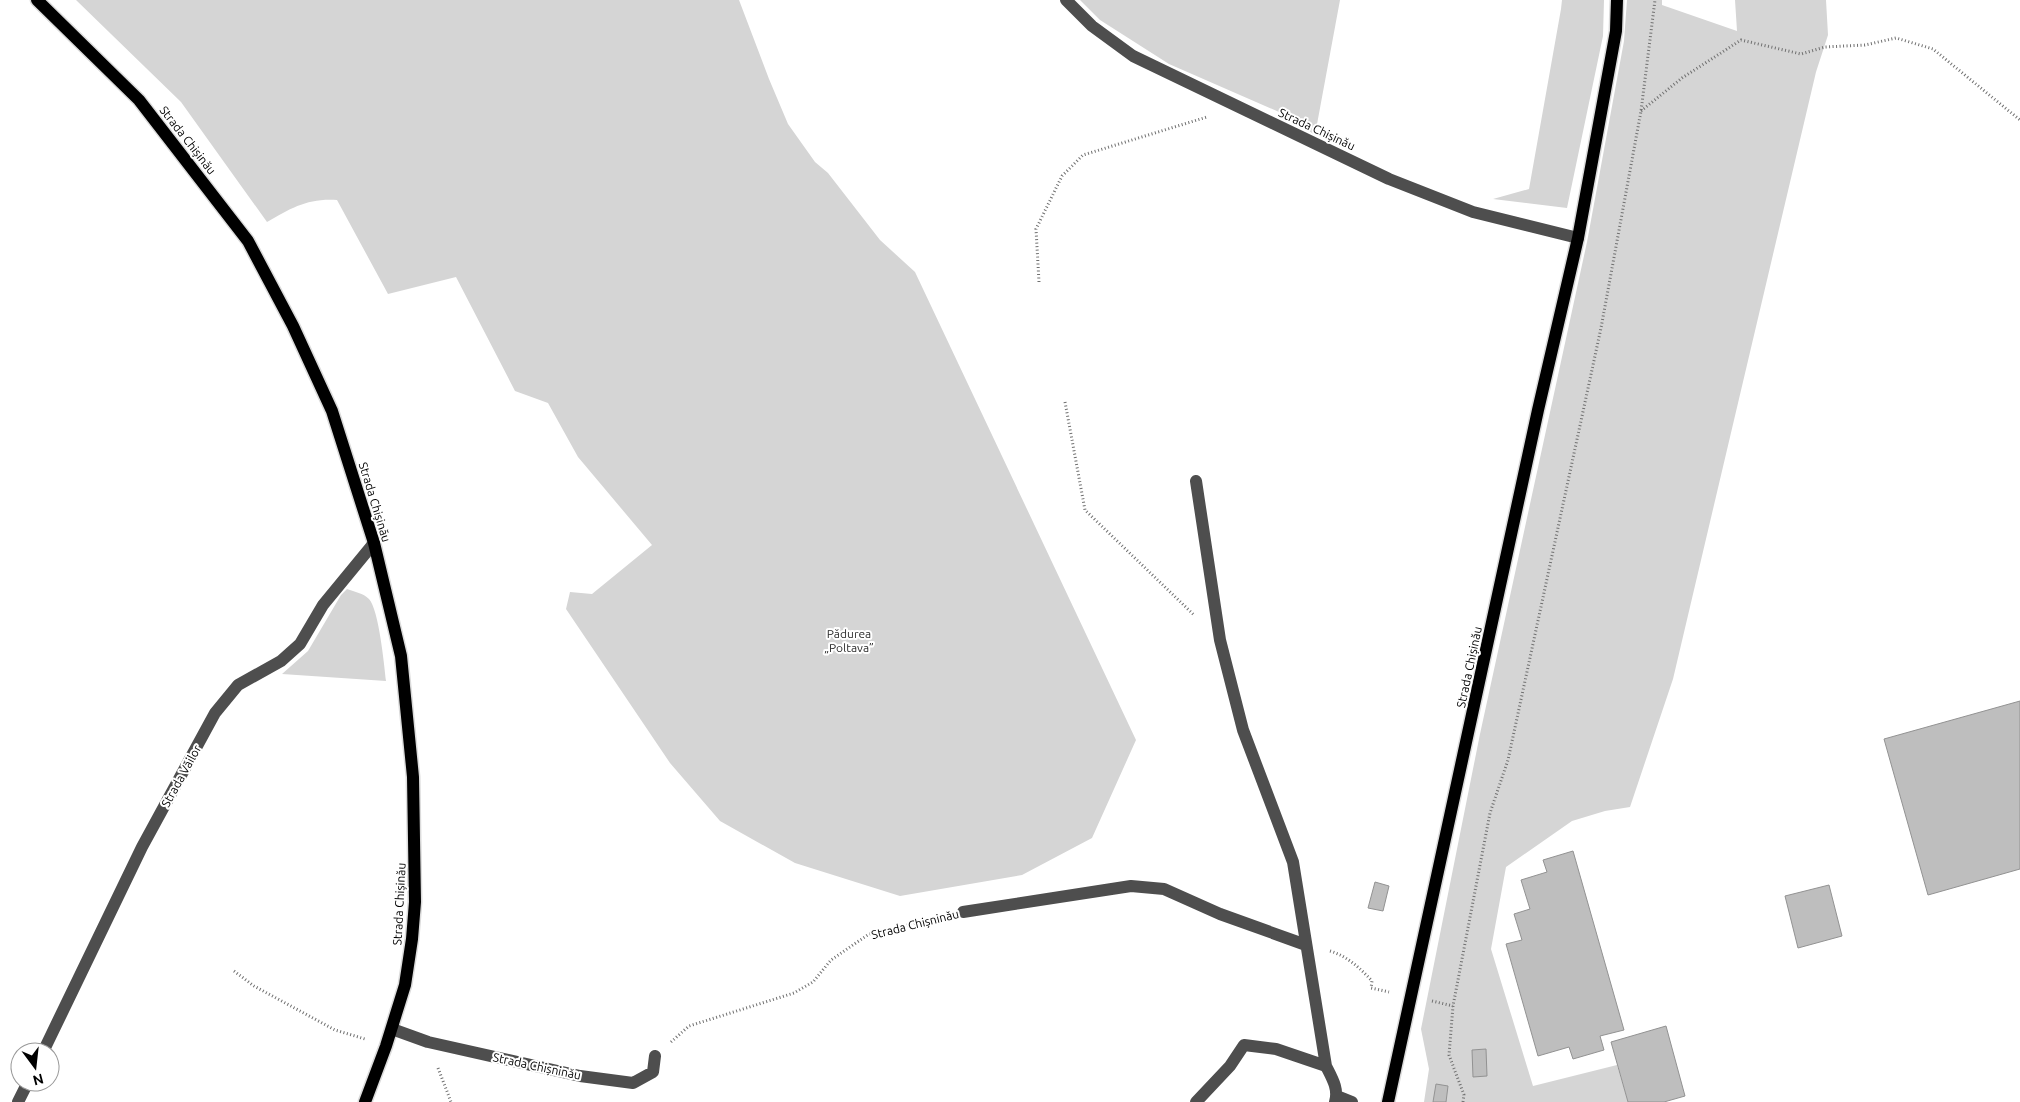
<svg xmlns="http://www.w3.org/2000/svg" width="2020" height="1102" font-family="Ubuntu,sans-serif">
<rect width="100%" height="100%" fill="#fff"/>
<path fill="#d5d5d5" d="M76,0H739L769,79L788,124L815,162L828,173L880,240L915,272L1136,740L1092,838L1022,875L900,896L795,863L720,821L670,763L566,609L570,592L592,594L652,545L578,457L548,403L515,391L456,277L388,294L337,200C308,198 291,208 267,222L181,102Z
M1080,0H1340L1315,135L1286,115L1169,64L1100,20Z
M1562,0H1604L1603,36L1567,208L1493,199L1529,189L1561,9Z
M1627,0H1662V5L1737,31L1735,0H1826L1828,35L1816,72L1673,679L1630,807L1605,811L1572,821L1506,867L1491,949L1533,1086L1617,1065L1628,1102H1424L1429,1069L1421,1029L1480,734L1587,242L1624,41Z
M347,589C355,592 363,593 369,599C379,610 384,664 386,681L282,674L308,651L341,595Z"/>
<path fill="#bebebe" stroke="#929292" d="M2020,701V869L1928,895L1884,739Z
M1573,851L1624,1030L1600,1036L1604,1050L1573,1059L1569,1047L1538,1056L1506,944L1522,940L1514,914L1530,909L1521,880L1547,872L1543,860Z
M1375,882L1389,886L1383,911L1368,908Z
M1829,885L1842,936L1798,948L1785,896Z
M1666,1026L1685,1096L1664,1102H1628L1611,1042Z
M1486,1049L1487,1076L1473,1077L1472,1050Z
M1436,1084L1448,1086L1446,1102H1433Z"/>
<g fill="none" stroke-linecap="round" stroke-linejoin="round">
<g stroke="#dbdbdb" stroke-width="15">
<path id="major" d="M37,0L139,100L248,241L293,326L332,411L374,543L401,656L413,777L415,902L412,939L405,985L386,1046L365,1102
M1388,1102L1538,410L1578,238L1616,31L1617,0"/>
</g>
<path stroke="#707070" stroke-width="3" stroke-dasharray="1 2.5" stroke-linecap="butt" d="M1641,111L1682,78L1741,40L1801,54L1825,47L1865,45L1896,38L1933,49L2020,120
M1039,282L1036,229L1062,176L1083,155L1207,117
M1065,402L1085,510L1194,615
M1330,951C1347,956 1360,968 1372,981L1371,988L1389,992
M234,971L254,986L335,1030L365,1039
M1432,1001L1453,1006
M671,1042L689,1026L794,993L813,982L831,960L869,934L942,917
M438,1068L451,1102
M1463,1102L1464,1095L1449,1055L1453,1006L1490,813L1508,760L1601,328L1641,111L1655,0"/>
<path stroke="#4e4e4e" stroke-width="12" d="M1066,0L1092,26L1133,56L1389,179L1473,212L1578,238
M1196,481L1220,640L1243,730L1293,862L1326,1066C1332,1078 1339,1089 1335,1102
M963,912L1131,886L1164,889L1220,914L1306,945
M392,1029L428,1042L580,1076L633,1083L653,1072L655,1056
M43,1052L142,847L215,713L238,685L281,661L300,644L323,605L374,543
M1337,1096L1352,1102
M18,1102L28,1082
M1196,1102L1230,1066L1244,1045L1276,1049L1326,1066"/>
<use href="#major" stroke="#000" stroke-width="12"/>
</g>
<g text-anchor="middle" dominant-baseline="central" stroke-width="4" stroke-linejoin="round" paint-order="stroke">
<g font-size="12" fill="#000" stroke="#fff">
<text transform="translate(1317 129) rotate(25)">Strada Chișinău</text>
<text transform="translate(188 140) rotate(52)">Strada Chișinău</text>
<text transform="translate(375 502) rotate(73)">Strada Chișinău</text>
<text transform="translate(1469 667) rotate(-78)">Strada Chișinău</text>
<text transform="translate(181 776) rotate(-61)">Strada Văilor</text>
<text transform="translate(399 904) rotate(-87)">Strada Chișinău</text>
<text transform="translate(915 924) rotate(-14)">Strada Chișninău</text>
<text transform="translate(537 1066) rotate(12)">Strada Chișninău</text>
</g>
<g font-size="12" fill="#2c2c2c" stroke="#fff">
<text x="849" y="633">Pădurea<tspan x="849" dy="14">„Poltava”</tspan></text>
</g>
</g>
<g transform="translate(35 1067) rotate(165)"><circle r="24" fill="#ffffff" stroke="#999999"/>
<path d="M0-4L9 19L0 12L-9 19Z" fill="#000000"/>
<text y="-8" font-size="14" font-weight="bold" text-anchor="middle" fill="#000000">N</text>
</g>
</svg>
